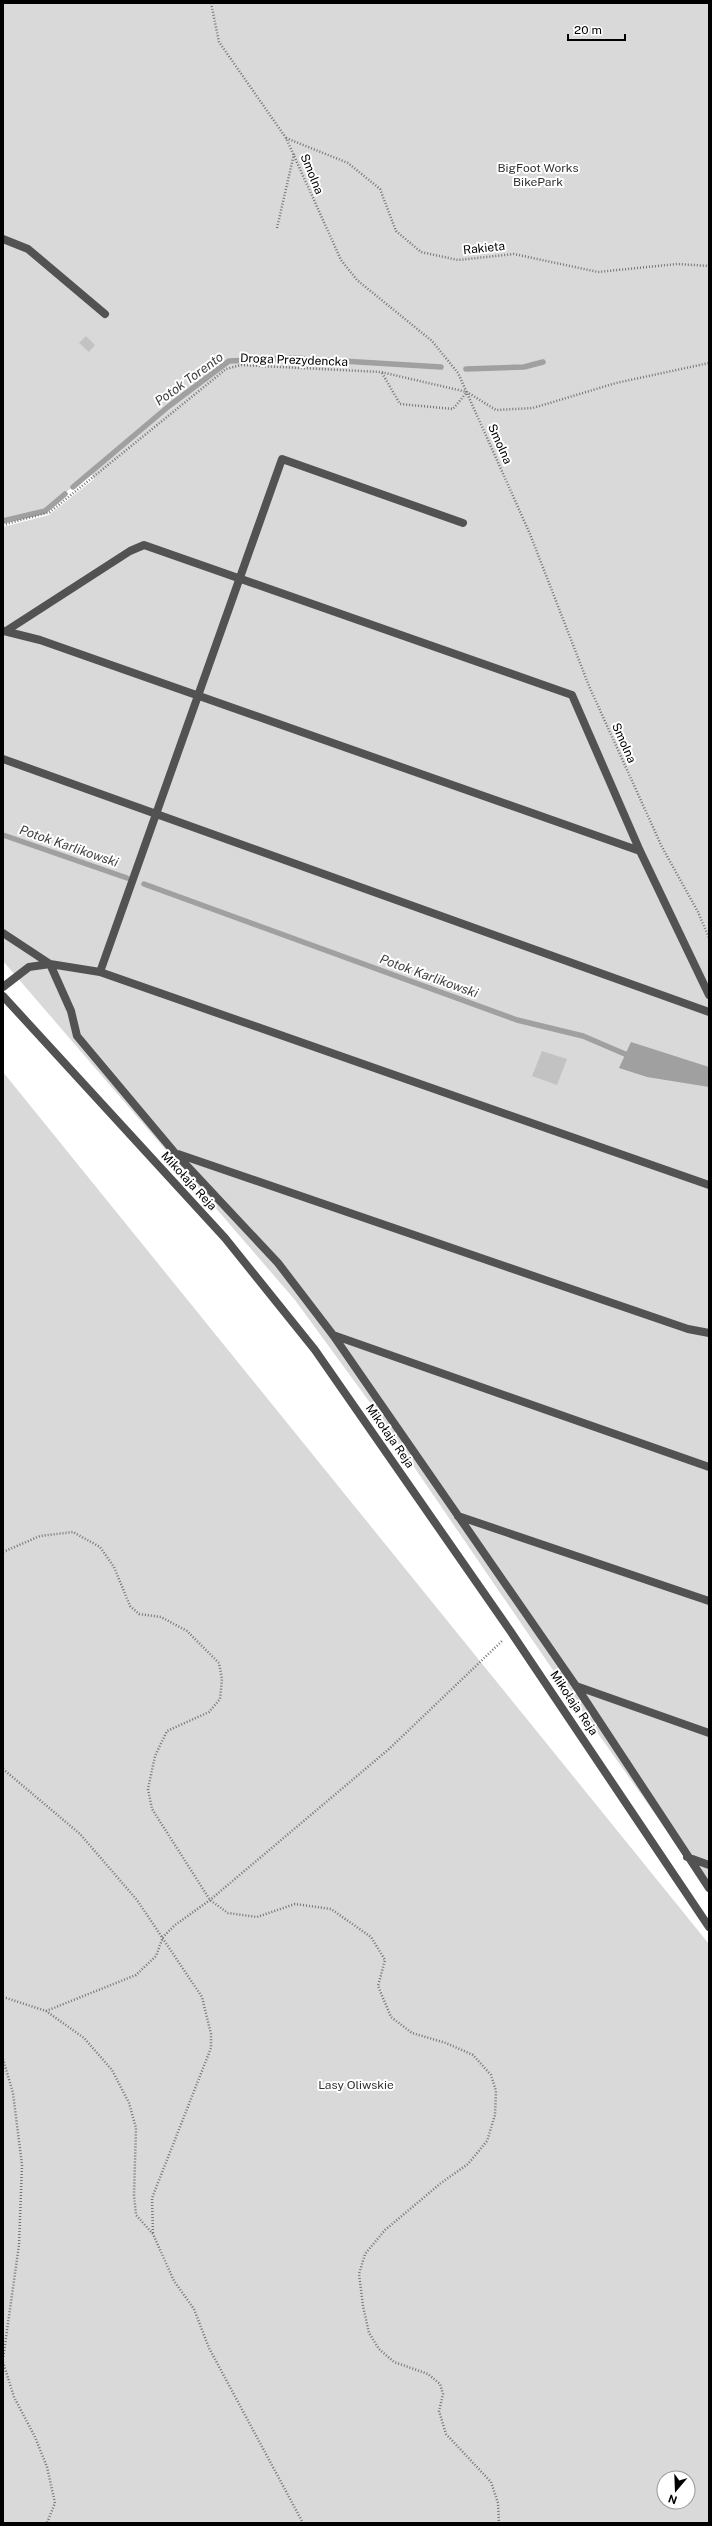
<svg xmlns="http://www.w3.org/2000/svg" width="712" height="2526" font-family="'Public Sans',sans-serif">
<rect width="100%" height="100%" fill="#fff"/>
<path fill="#d9d9d9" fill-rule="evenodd" d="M3,3H709V1890L555,1673L371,1404L295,1300L3,961V527L49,515L94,479L90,473L45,509L3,519Z
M3,1072L709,1944V2523H3ZM664,2478H688V2502H664Z"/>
<path fill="#a0a0a0" d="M631,1042L709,1067V1087L647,1077L619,1068Z"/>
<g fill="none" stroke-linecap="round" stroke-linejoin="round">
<path stroke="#a0a0a0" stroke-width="5.5" d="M466,369L524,367L543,362
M73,487L169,406L229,361L293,358L441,367
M3,521L45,511L65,494
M3,835L127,878
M144,884L517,1020L583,1036L632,1057"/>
</g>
<path fill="#c2c2c2" d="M86,336L95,345L89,352L79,343Z
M542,1051L567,1059L557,1085L532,1076Z"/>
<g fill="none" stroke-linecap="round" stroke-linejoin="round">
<path stroke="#747474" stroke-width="2.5" stroke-dasharray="1 2" stroke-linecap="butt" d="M211,3L219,42L286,138L341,260L357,280L432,341L458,373L530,534L589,686L662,847L698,912L709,938
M286,138L348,163L380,189L396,231L421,252L458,260L514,254L598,272L677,264L709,266
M277,228L294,154
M382,373L400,404L453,409L467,392
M3,525L50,512L226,369L241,365L381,372L467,392L496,410L533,408L616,383L709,363
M3,1552L40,1536L73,1532L100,1547L114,1567L130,1606L139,1614L161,1617L187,1631L219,1663L222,1679L220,1699L209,1712L167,1731L155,1756L148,1789L152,1809L210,1900L228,1913L257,1917L295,1904L331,1909L371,1937L385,1960L378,1986L391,2017L412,2033L446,2043L473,2055L491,2075L496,2091L495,2115L487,2141L468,2164L441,2183L385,2230L365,2254L359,2274L363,2306L369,2333L379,2349L394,2362L428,2374L440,2384L443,2394L439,2411L446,2434L491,2482L498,2503L499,2523
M3,1769L80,1834L137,1900L202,1997L211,2034V2048L152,2198L153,2234
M3,1997L46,2011L84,2038L112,2070L129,2103L136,2128L134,2195L136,2215L153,2234L174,2281L194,2309L209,2348L303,2523
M46,2011L136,1975L156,1956L163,1937L175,1925L210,1900L389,1749L502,1641
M3,2059L13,2093L22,2165L19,2245L3,2359
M3,2362L14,2397L35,2437L47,2467L55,2503L47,2523"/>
<path stroke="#525252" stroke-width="8" d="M3,239L28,249L105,314
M4,631L40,640L640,851
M6,631L130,551L144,545L572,695L640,851L709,995
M3,759L709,1012
M3,933L50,964L71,1011L77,1036L175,1153L278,1263L333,1335L576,1686L709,1888
M100,972L282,459L463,523
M3,987L29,967L50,964L100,972L709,1185
M178,1154L688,1329L709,1333
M333,1335L709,1467
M458,1516L709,1601
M576,1686L709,1733
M687,1857L709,1865"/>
<path stroke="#525252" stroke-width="8" d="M3,996L225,1238L315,1350L511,1632L709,1927"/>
</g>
<g text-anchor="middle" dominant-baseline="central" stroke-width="4" stroke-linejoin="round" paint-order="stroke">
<g font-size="12" fill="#303030" stroke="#fff">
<text x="538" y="168">BigFoot Works<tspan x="538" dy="14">BikePark</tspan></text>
<text x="356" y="2085">Lasy Oliwskie</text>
</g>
<g font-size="12" fill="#000" stroke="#fff">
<text transform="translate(312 174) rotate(68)">Smolna</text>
<text transform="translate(484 248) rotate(-6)">Rakieta</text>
<text transform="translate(294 360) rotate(2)">Droga Prezydencka</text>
<text transform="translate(500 444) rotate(66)">Smolna</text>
<text transform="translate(624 743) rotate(66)">Smolna</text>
<text transform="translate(189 1181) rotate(47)">Mikołaja Reja</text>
<text transform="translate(390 1436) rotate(55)">Mikołaja Reja</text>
<text transform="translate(574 1703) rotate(56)">Mikołaja Reja</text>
</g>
<g font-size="13" font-style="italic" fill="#414141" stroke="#fff">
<text transform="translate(189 379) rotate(-36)">Potok Torento</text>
<text transform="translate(69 846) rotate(19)">Potok Karlikowski</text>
<text transform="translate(429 976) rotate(20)">Potok Karlikowski</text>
</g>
</g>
<rect width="712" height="2526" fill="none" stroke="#000000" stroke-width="8"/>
<g transform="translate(676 2490) rotate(199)"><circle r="19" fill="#ffffff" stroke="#999999"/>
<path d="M0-3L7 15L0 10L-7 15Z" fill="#000000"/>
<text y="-6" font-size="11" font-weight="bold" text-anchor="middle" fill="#000000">N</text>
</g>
<path d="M568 34v6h57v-6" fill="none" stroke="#000000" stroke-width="2"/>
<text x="574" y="34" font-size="12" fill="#000000" stroke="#ffffff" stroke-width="3" paint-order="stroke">20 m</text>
</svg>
